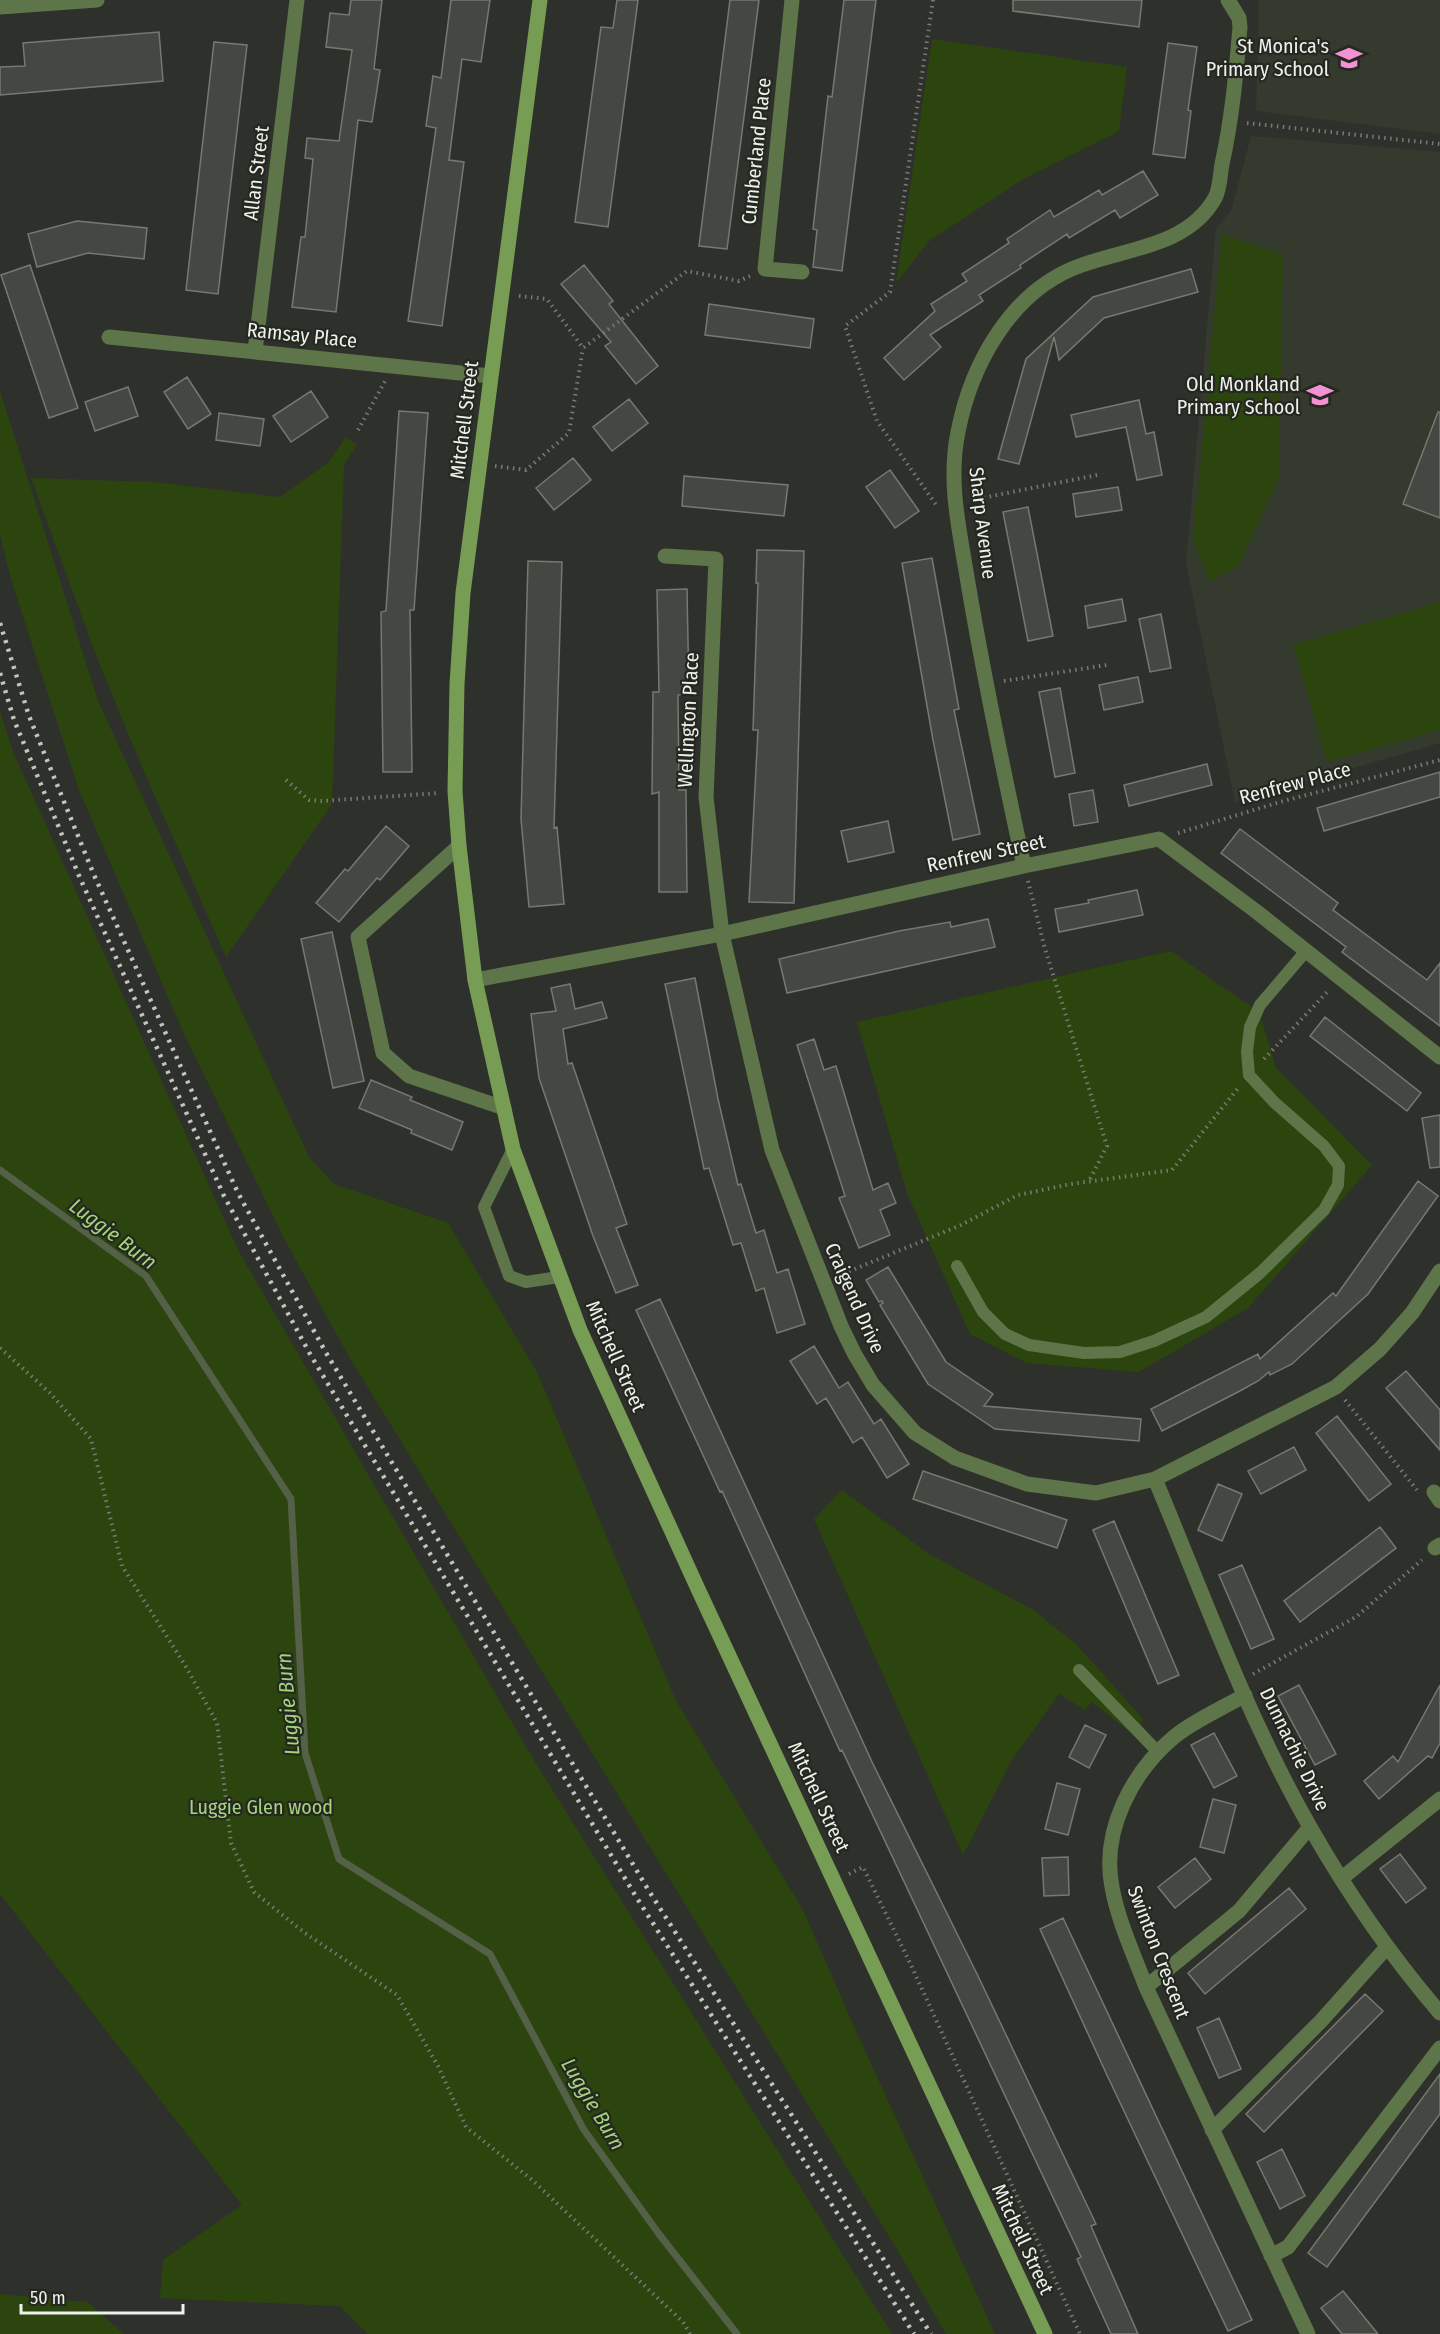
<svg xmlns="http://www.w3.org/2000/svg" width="1440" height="2334" font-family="'Fira Sans Condensed',sans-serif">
<rect width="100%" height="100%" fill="#2e312b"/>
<path fill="#343a2e" d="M1259,0H1440V134L1256,111Z
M1251,136L1440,152V743L1235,802L1186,562L1216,228L1231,211Z"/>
<path fill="#2c450f" d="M932,39L1127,67L1119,131L1025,178L929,241L896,283Z
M1222,234L1283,254L1279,478L1239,565L1210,582L1193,541Z
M0,391L98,701L309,1157L334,1184L448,1223L537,1372L676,1701L803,1910L855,2029L995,2334H946L901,2256L348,1355L287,1244L185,1036L79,790L11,579L0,535Z
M346,437L357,445L344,464L332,804L226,957L142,767L96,655L31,478L154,482L280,497L328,463Z
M1440,602V730L1327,762L1293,645Z
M0,711L13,752L239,1252L535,1762L892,2334H368L340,2306L160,2298L163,2260L242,2205L0,1894Z
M1171,951L1259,1012L1276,1068L1372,1165L1248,1308L1139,1372L1027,1363L970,1334L907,1193L857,1022Z
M842,1490L929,1554L1033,1610L1076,1644L1143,1719L1137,1738L1092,1702L1085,1710L1059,1694L1012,1760L963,1855L814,1519Z
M0,2294L87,2302L124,2334H0Z"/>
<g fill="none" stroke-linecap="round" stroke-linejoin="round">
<path stroke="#556048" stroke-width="7" d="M0,1170L146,1276L291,1499L305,1753L339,1859L490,1954L584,2130L659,2234L737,2334"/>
</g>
<path fill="#454842" stroke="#757971" stroke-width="1.5" d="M351,0H382L374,69L380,70L372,122L358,120L336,312L292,307L301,237H305L313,159L305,158L307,138L339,141L352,50L326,47L330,13L349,15Z
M451,0H490L481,62L462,59L449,160L464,162L442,326L408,321L436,128L426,126L433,76L441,78Z
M617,0H638L608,227L575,222L601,27L613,28Z
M730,0H759L727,249L699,246Z
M844,0H876L842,271L813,267L817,230L813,229L828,96L832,97Z
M1013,0H1142L1139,27L1013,11Z
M159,32L163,81L0,95V67L25,66L23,43Z
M214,42L247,45L218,294L186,290Z
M1168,43L1197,47L1188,110L1191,111L1185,158L1153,154Z
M1143,171L1158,195L1120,218L1115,210L1069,238L1067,234L1020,265L1021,268L979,295L983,301L930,335L941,347L904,380L884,358L935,311L931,304L967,281L962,274L1009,243L1007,239L1050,210L1054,217L1099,190L1102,195Z
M77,221L147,228L144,259L88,253L37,267L28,234Z
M30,265L78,408L49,418L1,275Z
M584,265L613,301L609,304L658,366L636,384L605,346L611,342L561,284Z
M1191,269L1198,292L1104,318L1059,360L1054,337L1019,464L998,459L1026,359L1093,297Z
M709,304L814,319L810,348L705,335Z
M187,377L211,414L188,429L164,392Z
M128,387L138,416L95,431L85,402Z
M311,391L328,417L291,442L273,416Z
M629,399L648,423L612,451L593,427Z
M1139,400L1146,434L1154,432L1162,475L1137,480L1126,427L1076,437L1071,415Z
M399,411L428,413L414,610H410L412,772H383L381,612L386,611Z
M1438,412H1440V518L1403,504Z
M219,413L264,419L260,446L216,440Z
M573,458L591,480L554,510L536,488Z
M890,470L919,511L895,528L866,487Z
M684,476L788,485L784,516L682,506Z
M1118,487L1122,510L1076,517L1073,494Z
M1028,507L1053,636L1028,641L1003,512Z
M757,550L804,551L794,903L749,902L758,730H753L758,583H756Z
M932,558L959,709L954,710L980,834L953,840L933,740L902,563Z
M528,561L562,562L554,828L557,827L564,904L529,907L521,819Z
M687,589L689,693L678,695L679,790H686L687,892H659V792L652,794L653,692H659L657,590Z
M1122,599L1126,621L1088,628L1085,606Z
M1161,614L1171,668L1150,672L1139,619Z
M1138,677L1143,702L1104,710L1099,685Z
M1060,688L1075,773L1055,777L1039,692Z
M1207,764L1212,785L1129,806L1124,785Z
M1440,772V797L1324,831L1317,808Z
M1093,790L1098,822L1074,826L1069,794Z
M888,821L894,852L848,862L841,831Z
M386,826L409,846L380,880L377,878L339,922L316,903L345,869L348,871Z
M1240,829L1338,903L1333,910L1427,980L1440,963V1026L1342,952L1346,947L1221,853Z
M1137,890L1143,915L1059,932L1055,909L1089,903L1088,900Z
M988,919L995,947L787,993L779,959L899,931L950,922L951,927Z
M332,932L364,1081L333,1088L301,939Z
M695,978L718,1099L738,1185L741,1184L756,1233L764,1230L777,1273L788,1269L805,1324L777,1333L764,1288L756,1291L741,1243L733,1245L709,1168L704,1169L665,984Z
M570,984L575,1009L602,1002L607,1018L563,1029L568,1064L572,1063L627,1224L616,1228L638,1285L616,1293L593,1236L539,1078L531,1014L556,1011L551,988Z
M1325,1017L1421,1093L1407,1111L1310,1036Z
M814,1039L824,1070L836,1066L873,1190L888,1183L896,1203L880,1210L890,1235L859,1248L839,1198L845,1196L797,1045Z
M371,1080L412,1097L410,1100L463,1122L452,1150L411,1133L412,1130L359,1108Z
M1440,1115V1167L1430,1168L1422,1118Z
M1418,1181L1438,1196L1368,1294L1292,1364L1270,1375L1269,1372L1258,1381L1238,1392L1162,1431L1151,1409L1258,1354L1260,1359L1333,1293L1336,1296Z
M888,1267L946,1362L993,1394L984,1406L1141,1419L1139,1441L995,1429L928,1384L880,1305L883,1303L882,1301L879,1302L866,1280Z
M660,1299L873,1764L979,1978L1096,2224L1091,2226L1138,2334H1111L1077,2259L1081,2257L842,1750L840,1751L722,1491L720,1492L636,1310Z
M814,1346L839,1388L848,1382L874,1424L881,1419L909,1464L887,1478L862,1437L853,1443L826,1398L817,1404L790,1361Z
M1406,1371L1440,1410V1450L1386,1388Z
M1337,1416L1391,1484L1369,1501L1316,1433Z
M1294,1447L1306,1470L1261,1494L1248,1471Z
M923,1471L1067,1520L1057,1548L913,1499Z
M1218,1484L1242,1494L1222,1541L1198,1530Z
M1114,1521L1179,1675L1158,1684L1093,1530Z
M1380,1527L1396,1548L1300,1622L1284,1601Z
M1242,1565L1274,1639L1251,1649L1219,1575Z
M1299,1685L1336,1754L1315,1765L1278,1696Z
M1440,1685V1743L1432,1758L1428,1756L1379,1799L1364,1781L1393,1756L1398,1762Z
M1085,1725L1106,1735L1089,1768L1069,1757Z
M1214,1733L1237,1776L1214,1788L1191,1745Z
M1057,1783L1080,1789L1068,1835L1045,1829Z
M1213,1799L1236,1805L1224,1853L1200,1847Z
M1400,1854L1426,1888L1406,1903L1380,1869Z
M1068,1857L1069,1895L1044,1896L1042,1858Z
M1195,1858L1211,1879L1175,1908L1158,1887Z
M1289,1888L1306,1909L1205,1994L1188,1973Z
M1063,1918L1252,2320L1228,2331L1106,2073L1040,1929Z
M1365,1994L1383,2011L1264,2132L1246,2114Z
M1219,2018L1241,2069L1219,2078L1197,2028Z
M1440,2074V2114L1327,2267L1308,2253Z
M1282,2149L1305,2196L1280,2209L1257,2162Z
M1343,2291L1378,2334H1342L1321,2308Z"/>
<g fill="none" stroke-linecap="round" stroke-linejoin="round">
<path stroke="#787a75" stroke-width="4" stroke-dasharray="1.5 4.5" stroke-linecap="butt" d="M933,0L890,292L845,326L877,421L937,506
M1247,123L1440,144
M519,296L547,299L583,348L687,271L739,281L750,276
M358,430L385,381
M495,466L526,470L569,433L583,348
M972,500L1097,475
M1004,681L1107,665
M286,780L309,800L322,801L439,793
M1178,833L1280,802L1440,760
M1028,881L1045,949L1107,1146L1089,1181
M1264,1059L1329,990
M838,1276L961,1225L1018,1195L1071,1184L1172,1170L1239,1087
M0,1348L50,1393L91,1439L122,1566L185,1665L217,1723L231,1843L254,1892L305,1933L397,1995L438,2066L466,2127L531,2179L683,2322L690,2334
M1345,1400L1417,1490
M1253,1674L1356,1617L1422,1560
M849,1874L863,1867L910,1963L1080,2334"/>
<path stroke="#5e7549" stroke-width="12" d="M513,1149L484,1207L509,1276L526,1282L559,1277
M957,1266L983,1312L1005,1334L1029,1345L1084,1353L1120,1352L1154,1341L1206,1317L1260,1273L1324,1210L1338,1185L1339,1166L1324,1146L1274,1102L1249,1075L1247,1052L1250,1027L1260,1005L1306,951
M1079,1670L1158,1752"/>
<path stroke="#5e7549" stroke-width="15" d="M792,0L765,269L802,272
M0,7L97,0
M109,337L490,376
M255,351L297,0
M665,556L716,559L706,797L722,934L772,1150L841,1326L854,1353L873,1385L915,1433L955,1458L1027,1484L1096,1493L1155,1479L1336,1387L1380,1349L1412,1313L1440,1271
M459,846L358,937L383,1053L409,1076L504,1108
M1024,866C1004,774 985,682 969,589C961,537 947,484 958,432C971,364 1012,289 1082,265C1128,248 1188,246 1215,198C1220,189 1220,175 1222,164C1232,119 1236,74 1240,27L1239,18L1228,0
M475,980L722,934L1024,866L1159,839L1257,912L1440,1057
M1155,1479C1204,1596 1247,1717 1310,1827C1347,1892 1391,1956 1440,2013
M1434,1492L1440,1501
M1435,1548L1440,1545
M1245,1695C1223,1708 1193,1721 1174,1737C1132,1772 1101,1831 1112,1887C1118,1921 1134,1955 1146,1987L1308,2334
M1342,1878L1440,1799
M1146,1987L1239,1911L1310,1827
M1212,2130L1321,2021L1387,1947
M1271,2256L1288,2247L1440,2048"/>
<path stroke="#779c54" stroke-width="15" d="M540,0L463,593L457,684L455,791L459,846L475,980L513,1149L580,1330L698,1589L1045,2334"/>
<path stroke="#c1c4bf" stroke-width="4.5" stroke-dasharray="3 6" stroke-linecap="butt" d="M0,623L29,716L94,875L238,1193L325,1351L649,1891L931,2334
M0,673L14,720L80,878L224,1196L310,1354L635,1895L914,2334"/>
</g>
<defs>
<g id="school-bare" transform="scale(2.07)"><path d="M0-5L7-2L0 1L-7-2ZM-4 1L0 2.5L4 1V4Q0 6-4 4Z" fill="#f491d3" stroke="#242821" stroke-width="2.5" paint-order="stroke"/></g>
</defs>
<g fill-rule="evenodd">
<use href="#school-bare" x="1349" y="58"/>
<use href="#school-bare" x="1320" y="395"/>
</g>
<g text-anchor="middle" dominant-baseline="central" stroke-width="4.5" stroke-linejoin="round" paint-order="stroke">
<g font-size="20" fill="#eef0ec" stroke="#242821" text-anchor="end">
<text x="1329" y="46">St Monica's<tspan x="1329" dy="23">Primary School</tspan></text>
<text x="1300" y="384">Old Monkland<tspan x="1300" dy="23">Primary School</tspan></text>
</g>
<g font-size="20" fill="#eef0ec" stroke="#242821">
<text transform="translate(756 151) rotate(-84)">Cumberland Place</text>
<text transform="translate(256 173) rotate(-83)">Allan Street</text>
<text transform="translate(302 335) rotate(6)">Ramsay Place</text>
<text transform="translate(464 420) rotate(-83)">Mitchell Street</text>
<text transform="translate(983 523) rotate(83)">Sharp Avenue</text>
<text transform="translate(688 720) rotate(-87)">Wellington Place</text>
<text transform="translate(1295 783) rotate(-15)">Renfrew Place</text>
<text transform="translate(986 853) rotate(-12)">Renfrew Street</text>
<text transform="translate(855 1298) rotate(66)">Craigend Drive</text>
<text transform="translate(616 1356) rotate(66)">Mitchell Street</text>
<text transform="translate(1295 1749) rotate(64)">Dunnachie Drive</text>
<text transform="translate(819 1797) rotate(65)">Mitchell Street</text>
<text transform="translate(1159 1952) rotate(69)">Swinton Crescent</text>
<text transform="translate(1023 2239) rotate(65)">Mitchell Street</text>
</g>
<g font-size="20" fill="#a6d47b" stroke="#242821">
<text x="261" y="1807">Luggie Glen wood</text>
</g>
<g font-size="21" font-style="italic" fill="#a5d37a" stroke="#242821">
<text transform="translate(113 1234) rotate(37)">Luggie Burn</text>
<text transform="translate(288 1704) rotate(-95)">Luggie Burn</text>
<text transform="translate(593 2104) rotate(59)">Luggie Burn</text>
</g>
</g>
<path d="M21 2304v9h162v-9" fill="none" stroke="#eef0ec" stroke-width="3"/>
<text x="30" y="2304" font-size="18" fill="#eef0ec" stroke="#242821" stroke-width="4.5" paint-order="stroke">50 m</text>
</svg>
